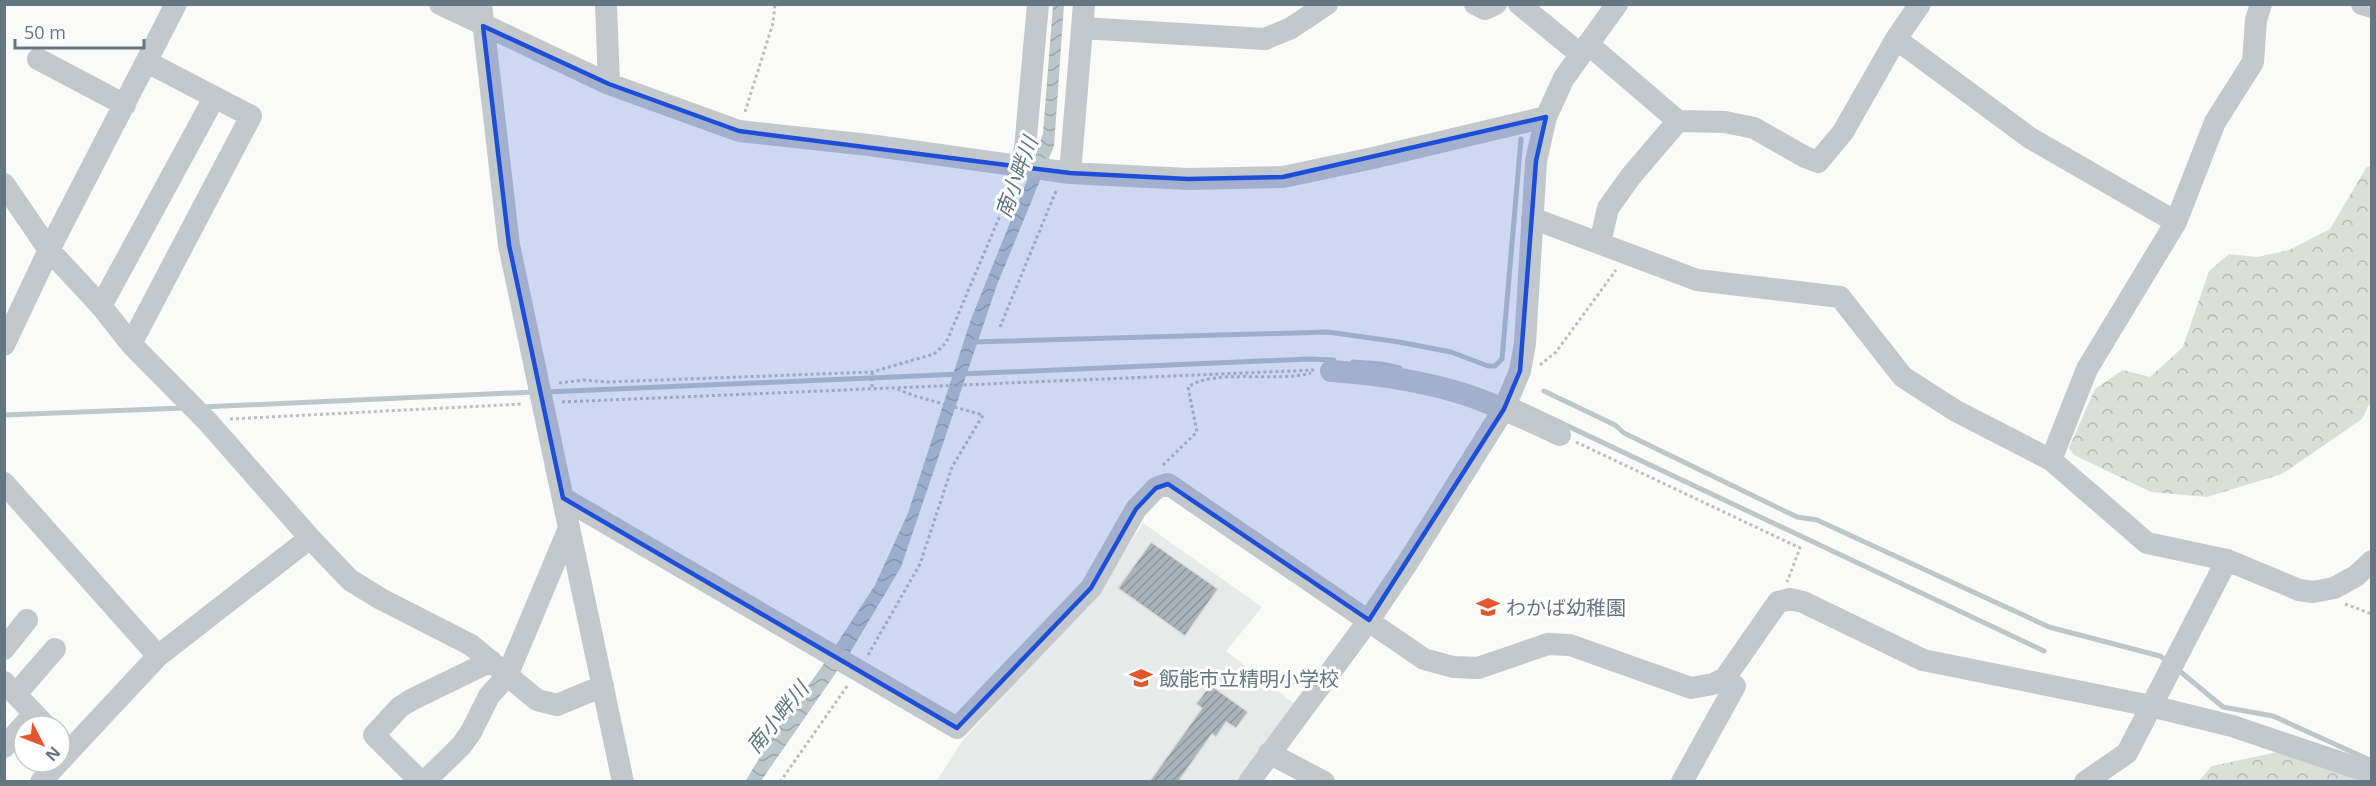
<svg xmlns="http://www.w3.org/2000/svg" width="2376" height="786" font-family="'Open Sans','Noto Sans JP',sans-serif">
<defs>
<pattern id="forest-crowns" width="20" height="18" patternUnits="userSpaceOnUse" patternTransform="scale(1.5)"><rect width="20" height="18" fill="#dadfd7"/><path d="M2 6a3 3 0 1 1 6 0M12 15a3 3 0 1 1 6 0" fill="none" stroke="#b4b9b4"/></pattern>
<pattern id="water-waves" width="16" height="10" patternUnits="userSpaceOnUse" patternTransform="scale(1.5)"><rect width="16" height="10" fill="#bbc7cb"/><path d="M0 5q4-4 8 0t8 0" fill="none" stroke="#9ca6aa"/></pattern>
<pattern id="building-hatch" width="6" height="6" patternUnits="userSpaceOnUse" patternTransform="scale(1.5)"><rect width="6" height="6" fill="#aab3b9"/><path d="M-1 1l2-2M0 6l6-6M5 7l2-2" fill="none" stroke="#8e969c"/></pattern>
</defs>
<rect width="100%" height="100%" fill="#fafaf8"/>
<path fill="#e8e9e9" d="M1143,523L1262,607L1226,651L1296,705L1239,781L936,782L963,740L1098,593Z"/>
<path fill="url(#forest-crowns)" d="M2371,165L2372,399L2362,419L2282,474L2207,497L2151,492L2074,455L2069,448L2095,389L2123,370L2150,377L2183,347L2209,271L2229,254L2257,257L2289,250L2330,229L2366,168Z
M2282,751L2364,782H2198L2212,766Z"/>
<path fill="url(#water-waves)" d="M1053,5H1064L1054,146L997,285L901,567L851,651L761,781L745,782L774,733L823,665L875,585L908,513L971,319L1030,173L1043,133Z"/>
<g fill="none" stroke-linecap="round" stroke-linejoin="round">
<path stroke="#bbc7cb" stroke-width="5" d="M972,342L1328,332L1399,342L1451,352L1488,366H1495L1502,359L1521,139
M1353,362L1381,364L1400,368
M1544,391L1615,425L1624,433L1797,517L1817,520L2049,627L2160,656L2169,662
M546,392L1308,359L1334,360
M1519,403L2044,651
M202,407L534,392
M4,415L183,408
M2176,668L2223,707L2273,716L2372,761"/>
</g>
<path fill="url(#building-hatch)" stroke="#dcdcda" stroke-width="1.5" d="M1151,542L1218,589L1185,636L1118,588Z
M1210,685L1248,712L1236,728L1226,722L1216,737L1212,734L1178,782H1149L1202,708L1196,704Z"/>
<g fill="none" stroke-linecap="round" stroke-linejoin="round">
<path stroke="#bbbfc2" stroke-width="3" stroke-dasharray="3 3" stroke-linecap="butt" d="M745,112L773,23L775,4
M1000,327L1056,191
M1540,365L1556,352L1616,270
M872,372V388
M559,383L583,380L608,382L872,372L934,354L946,343L1013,185
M562,402L1314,370
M230,419L523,404
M1576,442L1800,548L1787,582
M1163,465L1197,432L1188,387C1215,368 1277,383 1311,373
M2345,604L2372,614
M868,655L920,564L952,467L983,415L915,396L897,389
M780,782L848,685"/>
<path stroke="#c3c8cc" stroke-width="22" d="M440,4L609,84L739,131L869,145L1070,173L1188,179L1283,177L1373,158L1546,117
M481,4L509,245L623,782
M606,4L609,84
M1475,4L1485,9L1496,4
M1519,4L1580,54
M2362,4L2372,7
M1082,28L1265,39L1291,28L1327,4
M1896,39L2030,138L2176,222
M1588,44L1678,121L1725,122L1754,128L1805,157L1818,162L1843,132L1896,39L1920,4
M38,59L125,105
M1020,166L1025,148L1038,4
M1070,173L1084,4
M4,184L49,250L101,306L131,344L207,421L310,538L350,580L381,599L471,645L537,700L557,705L603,686
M1532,218L1697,280L1840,297L1903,377L1956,411L2051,460L2147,543L2227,560L2299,590L2313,592L2334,588L2356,576L2372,561
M1600,243L1608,208L1631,176L1678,121
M101,306L214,98
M131,344L251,116L147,62
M4,345L49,250L176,4
M1331,371C1377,374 1423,381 1467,395C1499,406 1530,421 1560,435
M2051,460L2087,369L2176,222L2215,122L2253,62L2256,20L2261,4
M4,483L158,656L310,538
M563,498L957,728L1091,588L1136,509L1156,488L1168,484L1424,659L1453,667L1478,668L1548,644L1570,645L1691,688L1713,684L1725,678L1778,602L1790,599L1803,602L1923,660L2151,706L2232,726L2372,773
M4,649L27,620
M4,682L46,726
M16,694L55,649
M4,747L34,714
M1269,753L1324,782
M60,761L158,656
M41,782L59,762
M421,782L374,735L400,707L411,700L491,661
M424,782L461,746L471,732L489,696L507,676L569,528
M1249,782L1369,620L1408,562L1504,409L1520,371L1525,343L1536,161L1546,117L1564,78L1617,4
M1682,782L1735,686L1725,678
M2085,782L2127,753L2227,560"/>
</g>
<path fill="#1d4ed8" fill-opacity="0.2" stroke="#1d4ed8" stroke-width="4.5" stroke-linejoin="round" d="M483,26L609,84L739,131L1070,173L1188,179L1283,177L1546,117L1536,161L1520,371L1504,409L1369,620L1168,484L1156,488L1136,509L1091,588L957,728L563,498L509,245Z"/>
<defs>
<g id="school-bare" transform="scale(1.8)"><path d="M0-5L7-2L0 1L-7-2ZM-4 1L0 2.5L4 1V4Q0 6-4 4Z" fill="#e4572e" stroke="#fff" stroke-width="2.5" paint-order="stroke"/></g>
</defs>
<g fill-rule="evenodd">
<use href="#school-bare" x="1488" y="607"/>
<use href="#school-bare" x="1141" y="678"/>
</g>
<g text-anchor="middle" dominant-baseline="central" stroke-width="6" stroke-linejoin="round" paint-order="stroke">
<g font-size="20" fill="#657683" stroke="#fff" text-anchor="start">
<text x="1506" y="607">わかば幼稚園</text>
<text x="1159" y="678">飯能市立精明小学校</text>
</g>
<g font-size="21" font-style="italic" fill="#60757c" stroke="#fff">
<text transform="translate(1016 177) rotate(-70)">南小畔川</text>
<text transform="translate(777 717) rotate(-51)">南小畔川</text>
</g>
</g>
<rect width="2376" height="786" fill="none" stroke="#657683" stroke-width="12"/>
<g transform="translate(42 744) rotate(132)"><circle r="28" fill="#ffffff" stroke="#c1c8cd" stroke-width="1.5"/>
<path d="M0-4.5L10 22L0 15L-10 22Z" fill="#e4572e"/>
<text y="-9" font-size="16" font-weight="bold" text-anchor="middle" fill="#657683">N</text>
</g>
<path d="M15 39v9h129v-9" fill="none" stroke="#657683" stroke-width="3"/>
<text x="24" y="39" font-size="18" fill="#657683" stroke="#ffffff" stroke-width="4.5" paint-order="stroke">50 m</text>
</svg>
